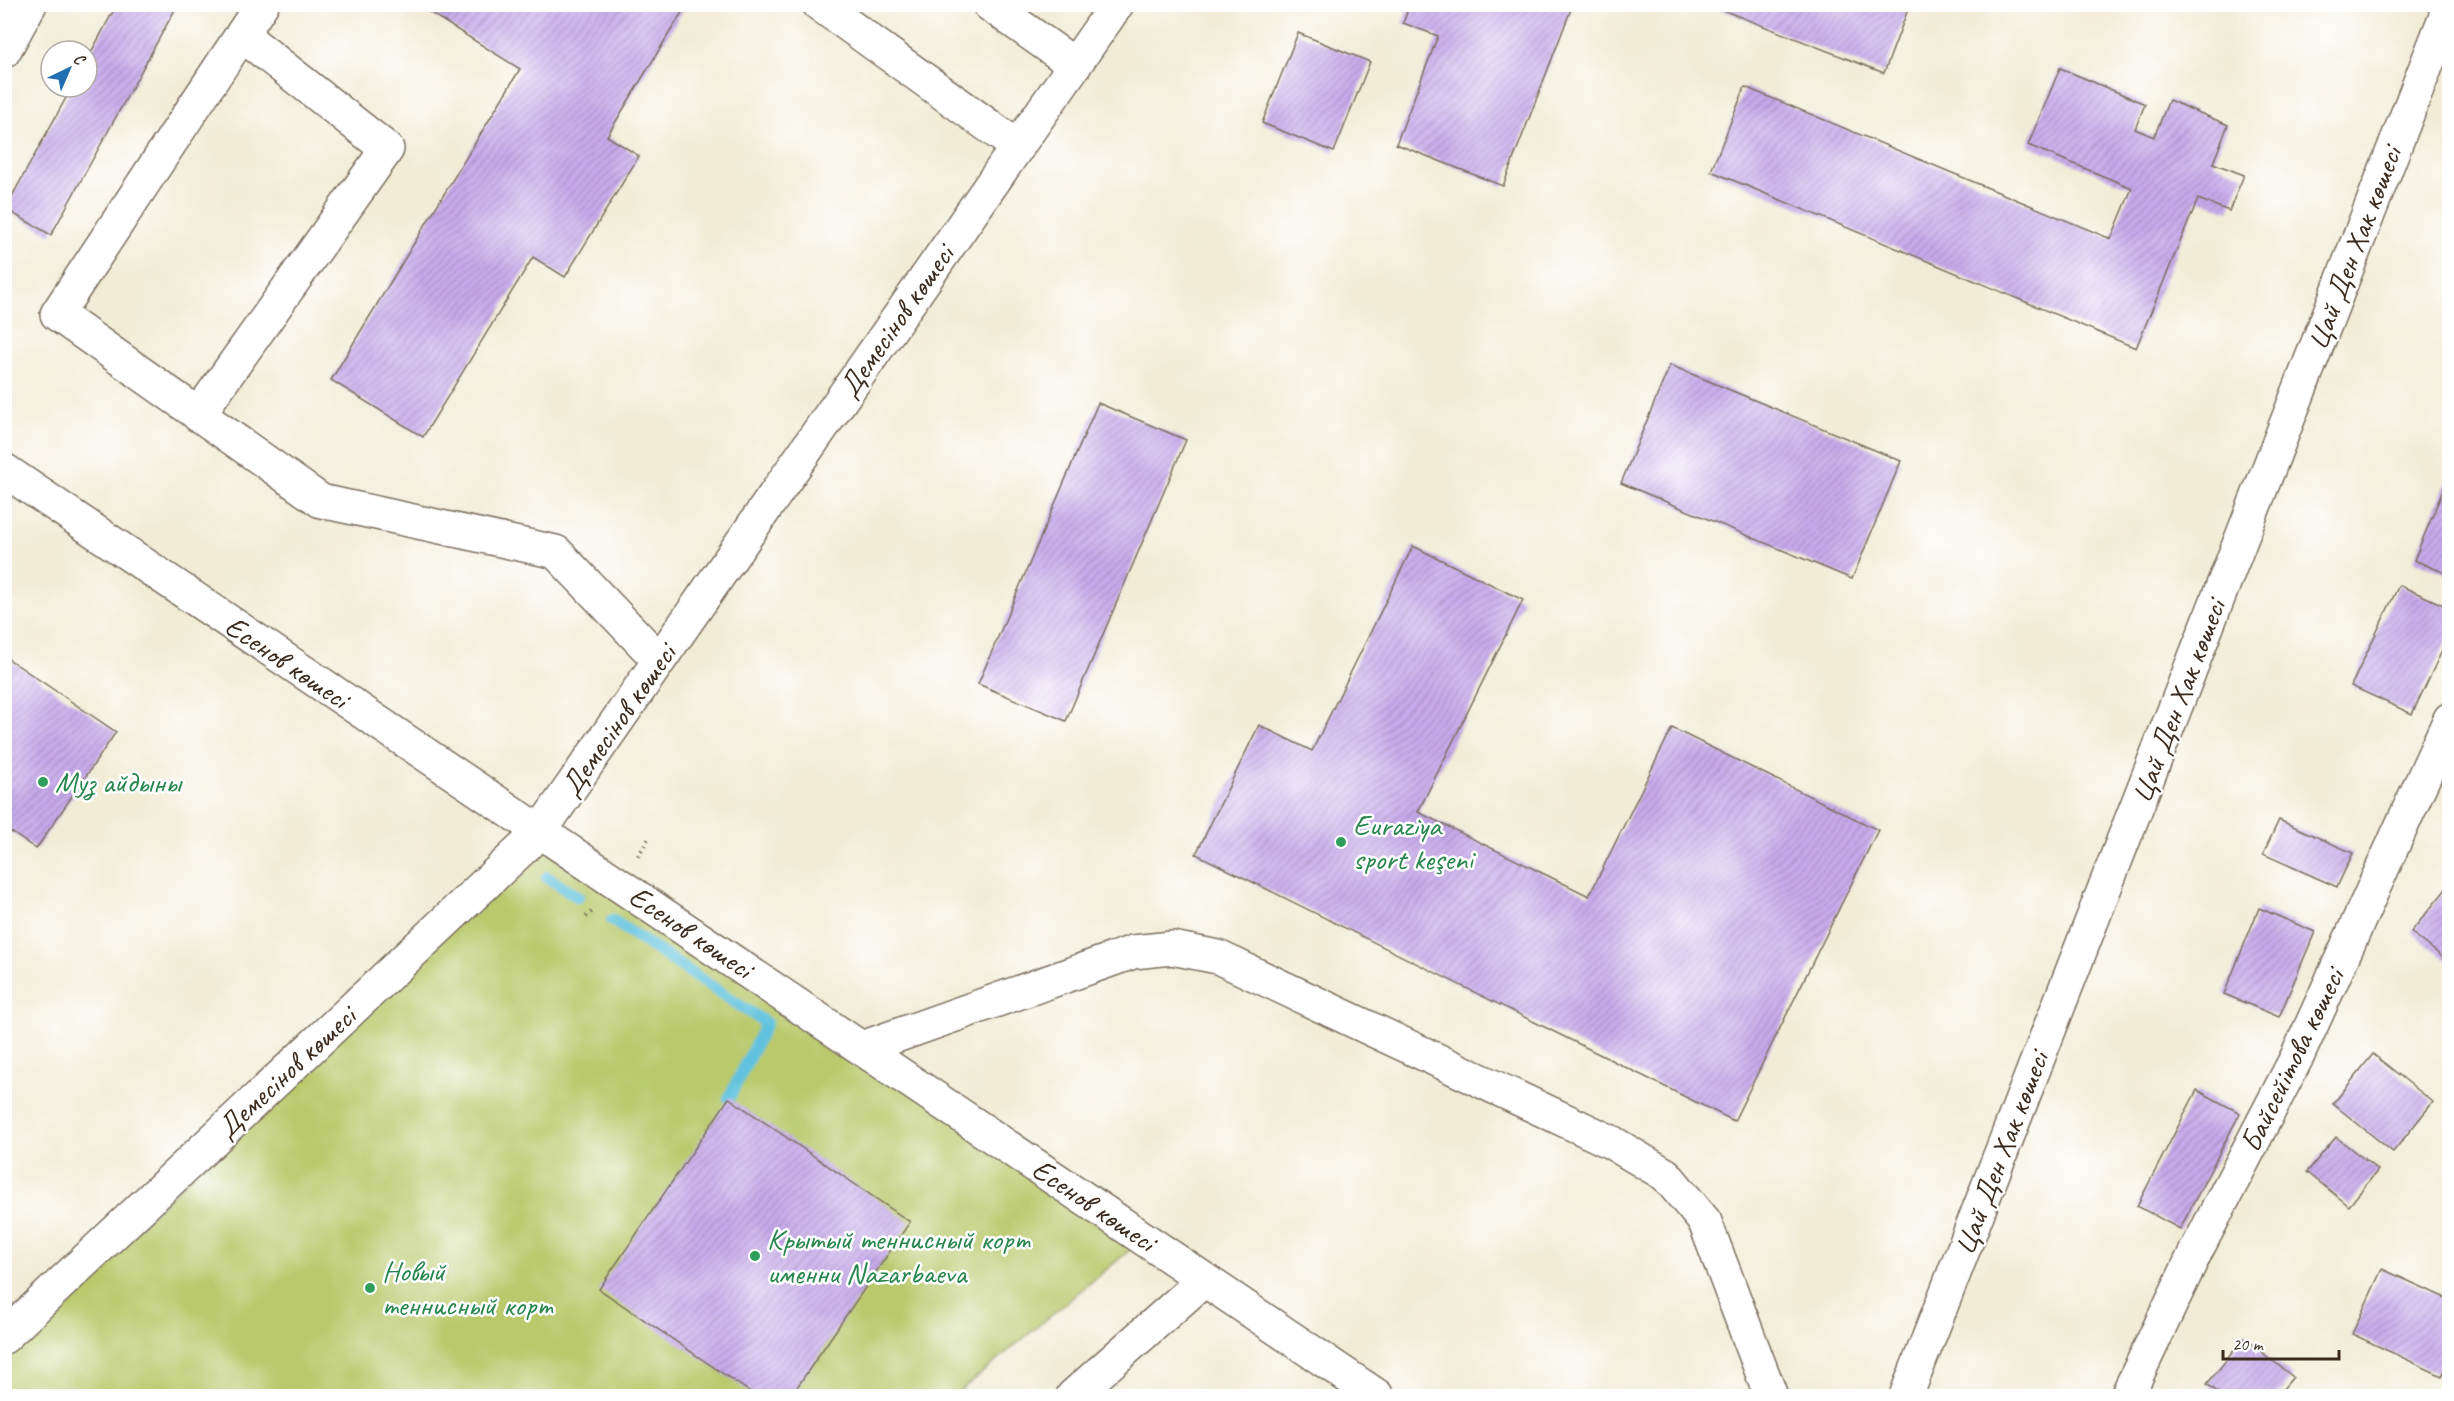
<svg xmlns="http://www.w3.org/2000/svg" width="2454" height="1401" font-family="Caveat,sans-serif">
<defs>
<pattern id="building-hatch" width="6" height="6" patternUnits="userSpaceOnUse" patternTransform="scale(1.5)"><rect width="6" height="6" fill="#c7aaec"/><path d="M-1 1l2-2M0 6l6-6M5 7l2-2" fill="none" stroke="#a38bbf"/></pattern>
</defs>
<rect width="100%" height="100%" fill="#fff"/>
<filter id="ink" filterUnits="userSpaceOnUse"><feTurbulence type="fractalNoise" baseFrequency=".0167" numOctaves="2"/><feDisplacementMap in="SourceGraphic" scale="12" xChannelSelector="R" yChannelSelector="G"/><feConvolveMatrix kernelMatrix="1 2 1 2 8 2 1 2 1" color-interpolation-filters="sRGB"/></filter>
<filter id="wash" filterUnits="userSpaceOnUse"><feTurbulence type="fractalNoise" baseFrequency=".008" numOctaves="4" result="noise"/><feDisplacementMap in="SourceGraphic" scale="24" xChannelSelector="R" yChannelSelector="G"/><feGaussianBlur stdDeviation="1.35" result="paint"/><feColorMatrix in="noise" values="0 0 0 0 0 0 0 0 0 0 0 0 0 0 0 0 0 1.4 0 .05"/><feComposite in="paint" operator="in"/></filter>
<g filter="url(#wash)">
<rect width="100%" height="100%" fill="#f2ecd7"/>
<path fill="#b9c96c" stroke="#7a7a45" stroke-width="1.5" d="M542,834L1143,1239L954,1396H5V1358Z"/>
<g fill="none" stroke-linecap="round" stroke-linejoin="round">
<path stroke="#60c2de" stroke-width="12" d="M547,877L578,897
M612,920L766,1023L729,1098"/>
</g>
<g id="blocks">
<path fill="url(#building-hatch)" d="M117,4H178L51,235L5,209L72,87H87V60Z
M416,4H687L607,136L639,156L565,277L533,257L423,437L331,380L520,69Z
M1410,4H1573L1503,186L1396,144L1438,36L1403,23Z
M1707,4H1910L1884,73Z
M1298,33L1370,62L1334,152L1262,123Z
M2060,68L2145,104L2135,129L2154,137L2169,100L2228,125L2213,163L2244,175L2229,211L2198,199L2136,348L1711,171L1745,87L2111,239L2132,188L2028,145Z
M1670,365L1901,461L1852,579L1621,483Z
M1098,403L1186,440L1066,721L978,684Z
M2449,476H2450V575L2414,560Z
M1413,546L1523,600L1418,812L1589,896L1672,728L1878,830L1734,1121L1196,854L1259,725L1312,751Z
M2399,585L2450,608V634L2412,714L2351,686Z
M4,656L116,732L36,849L11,832L4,841Z
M2279,820L2353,853L2337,887L2263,854Z
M2450,884V963L2411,932Z
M2259,908L2315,932L2279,1017L2224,994Z
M2373,1054L2433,1102L2393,1152L2333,1104Z
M2197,1090L2240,1113L2180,1229L2137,1206Z
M729,1098L910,1222L791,1396H756L599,1289Z
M2336,1137L2378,1170L2349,1206L2307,1172Z
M2382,1269L2450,1300V1360L2442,1376L2352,1334Z
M2244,1338L2293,1377L2277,1396H2223L2207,1384Z"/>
</g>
</g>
<g filter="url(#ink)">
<use href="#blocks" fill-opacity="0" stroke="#7b6e5f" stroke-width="1.5"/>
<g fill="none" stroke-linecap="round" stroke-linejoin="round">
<g stroke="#7b6e5f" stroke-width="36">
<path id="minor" d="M262,4L57,314L321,501L556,552L659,660
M819,4L1018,147
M989,4L1075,65
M4,51L30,4
M198,415L387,149L242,35
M4,470L1377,1396
M862,1048L1133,952L1172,948L1218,957L1611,1142L1666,1175L1705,1222L1771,1396
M4,1337L539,833L1117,4
M1073,1396L1204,1280
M1906,1396L2450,5
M2127,1396L2196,1251L2298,1055L2450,719"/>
</g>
<path stroke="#7b6e5f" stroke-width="4" stroke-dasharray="1.5 4.5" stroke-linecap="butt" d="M638,856L650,836
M586,917L594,910"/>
<use href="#minor" stroke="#fff" stroke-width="33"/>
</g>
</g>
<g fill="#2e9e5b" stroke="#fff" stroke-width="2">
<circle cx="43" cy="782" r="6"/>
<circle cx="1341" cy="842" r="6"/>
<circle cx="755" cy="1256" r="6"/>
<circle cx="370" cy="1288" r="6"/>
</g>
<g text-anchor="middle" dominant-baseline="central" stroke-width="5" stroke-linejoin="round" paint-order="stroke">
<g font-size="30" fill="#3b2a1e" stroke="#fff">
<text transform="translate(2354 248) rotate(-69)">Цай Ден Хак көшесі</text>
<text transform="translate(896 321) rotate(-55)">Демесінов көшесі</text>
<text transform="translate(287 662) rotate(34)">Есенов көшесі</text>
<text transform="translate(2178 701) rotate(-69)">Цай Ден Хак көшесі</text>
<text transform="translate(618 720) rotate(-55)">Демесінов көшесі</text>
<text transform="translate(691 932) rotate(34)">Есенов көшесі</text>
<text transform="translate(2292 1060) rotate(-64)">Байсейітова көшесі</text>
<text transform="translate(286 1072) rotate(-43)">Демесінов көшесі</text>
<text transform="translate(2001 1153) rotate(-69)">Цай Ден Хак көшесі</text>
<text transform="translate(1094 1205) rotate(34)">Есенов көшесі</text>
</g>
<g font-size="30" fill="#27864d" stroke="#fff" text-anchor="start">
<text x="55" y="782">Муз айдыны</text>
<text x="1353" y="825">Euraziya<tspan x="1353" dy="34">sport keşeni</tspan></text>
<text x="767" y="1239">Крытый теннисный корт<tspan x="767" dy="34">именни Nazarbaeva</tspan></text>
<text x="382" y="1271">Новый<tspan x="382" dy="34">теннисный корт</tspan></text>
</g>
</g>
<rect width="2454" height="1401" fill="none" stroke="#fff" stroke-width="24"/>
<g transform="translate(69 69) rotate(44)"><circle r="28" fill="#ffffff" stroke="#b1aaa5" stroke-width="1.5"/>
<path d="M0-4.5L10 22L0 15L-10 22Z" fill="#1f6fb2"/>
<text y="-9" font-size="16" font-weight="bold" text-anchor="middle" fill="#3b2a1e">С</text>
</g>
<path d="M2223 1350v9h116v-9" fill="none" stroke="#3b2a1e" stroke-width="3"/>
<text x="2232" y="1350" font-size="18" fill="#3b2a1e" stroke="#ffffff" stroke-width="4.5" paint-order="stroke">20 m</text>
</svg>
